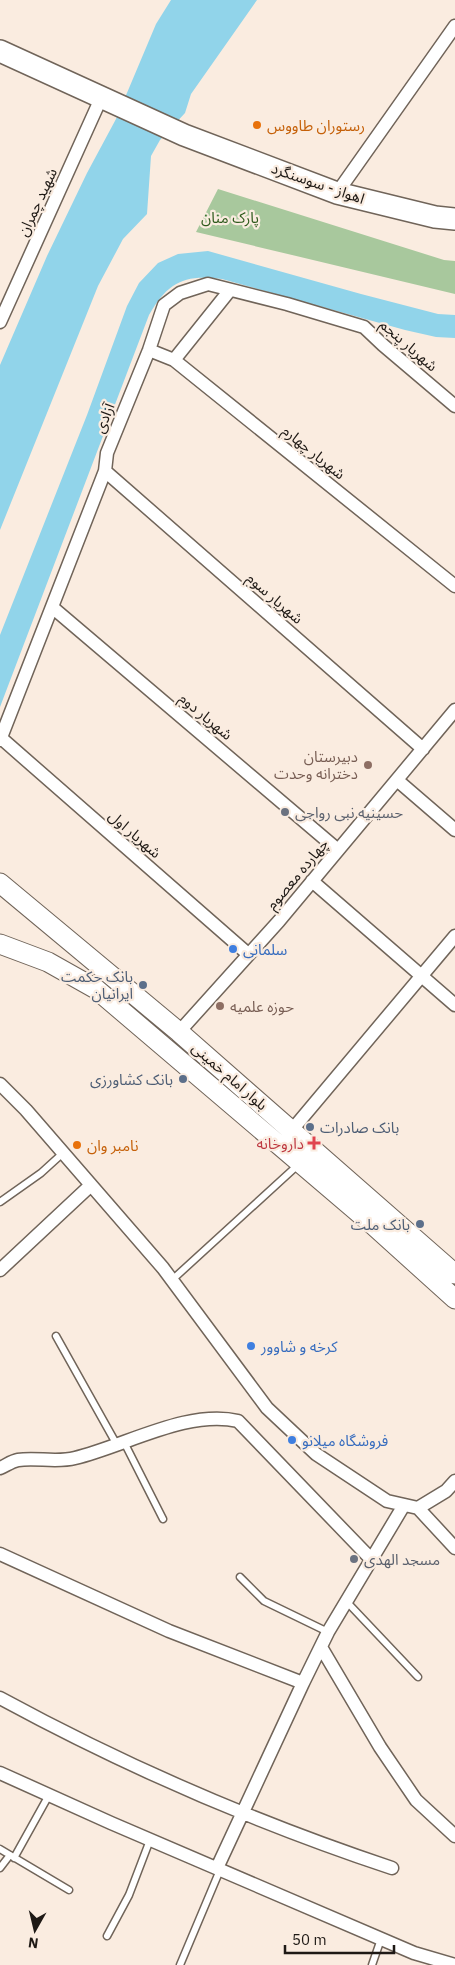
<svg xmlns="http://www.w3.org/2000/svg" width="455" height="1965" font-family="'IBM Plex Sans','Noto Sans Arabic',sans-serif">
<rect width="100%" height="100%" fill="#faece0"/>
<path fill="#a8c89d" d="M218,189L444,260L455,261V294L196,232Z"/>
<path fill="#91d4ea" d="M171,0H257L191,94L185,113L160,140L151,156L147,214L123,239L98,286L0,530V365L47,256L87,173L116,119L156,24Z
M208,251L361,294L438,314L455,315V338L436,337L405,330L222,279C184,274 168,282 149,315L0,707V635L87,415L127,306L139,283L158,263L178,254Z"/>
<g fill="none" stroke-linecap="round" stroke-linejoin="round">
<g stroke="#706459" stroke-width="9">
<path id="service" d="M0,1202L41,1173L63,1153
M172,1280L299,1164
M56,1336L117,1445
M124,1442L163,1519
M240,1577L264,1601L328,1632
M346,1601L418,1677
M0,1849L69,1890
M14,1858L49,1795
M0,1868L10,1855
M107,1936L129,1895L150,1840
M180,1965L220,1870
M372,1965L381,1939"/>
</g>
<g stroke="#706459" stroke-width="15">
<path id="minor" d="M337,193L455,26
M0,322L102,96
M149,350L174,360L455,586
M174,360L230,290
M105,471L423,749
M52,607L338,850
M1,738L248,954
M0,740L105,471L107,453L149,350L164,305L180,293L208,284L287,304L364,327L383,345L455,406
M397,780L455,830
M312,881L455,1005
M179,1032L279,921L455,710
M0,1084L26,1110L163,1268L267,1408L316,1454L387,1501L418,1508L446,1491L455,1481
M292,1130L455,936
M0,1270L91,1185
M0,1468C5,1466 12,1461 18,1460C36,1457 56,1463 75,1458C125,1446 188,1409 238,1421L371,1559
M418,1508L455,1548
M0,1554L169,1631L303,1683L328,1632L404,1505
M321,1647L380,1747L416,1800L455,1836
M0,1698C125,1766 257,1823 392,1868
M0,1773L111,1823L414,1953L455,1965
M217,1868L303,1683"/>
</g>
<g stroke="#706459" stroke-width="21">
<path id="secondary" d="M0,883L179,1032L455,1274
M0,944L48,962L96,989L373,1225L455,1299"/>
</g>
<g stroke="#706459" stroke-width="24">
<path id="trunk" d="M0,51L184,135L337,193L435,217L455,219"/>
</g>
<use href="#service" stroke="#fff" stroke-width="6"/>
<use href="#minor" stroke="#fff" stroke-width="12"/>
<use href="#secondary" stroke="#fff" stroke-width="19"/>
<use href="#trunk" stroke="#fff" stroke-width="21"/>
</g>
<g fill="#e8710a" stroke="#faece0" stroke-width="2">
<circle cx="257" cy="125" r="5"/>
<circle cx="77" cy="1145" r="5"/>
</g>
<g fill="#8d6e63" stroke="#faece0" stroke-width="2">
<circle cx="368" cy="765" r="5"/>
<circle cx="220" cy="1006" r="5"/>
</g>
<g fill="#6b7280" stroke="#faece0" stroke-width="2">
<circle cx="285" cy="812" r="5"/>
<circle cx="354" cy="1559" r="5"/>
</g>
<g fill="#3f7fe0" stroke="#faece0" stroke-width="2">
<circle cx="233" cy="949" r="5"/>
<circle cx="251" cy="1346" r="5"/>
<circle cx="292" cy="1440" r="5"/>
</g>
<g fill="#5c6f8a" stroke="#faece0" stroke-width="2">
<circle cx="143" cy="985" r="5"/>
<circle cx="183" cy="1079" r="5"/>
<circle cx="310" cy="1127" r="5"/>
<circle cx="420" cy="1224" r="5"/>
</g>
<path fill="#e0444e" stroke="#faece0" stroke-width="2" d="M311.5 1135.5h5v5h5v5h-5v5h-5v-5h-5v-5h5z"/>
<g text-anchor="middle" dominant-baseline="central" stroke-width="4.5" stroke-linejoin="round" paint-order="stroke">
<g font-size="15" fill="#c56008" stroke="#faece0" text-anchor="start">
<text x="267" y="125">رستوران طاووس</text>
<text x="87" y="1145">نامبر وان</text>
</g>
<g font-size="15" fill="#1e1915" stroke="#faece0">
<text transform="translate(318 183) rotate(19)">اهواز - سوسنگرد</text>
<text transform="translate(37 202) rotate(-65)">شهید چمران</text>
<text transform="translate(409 345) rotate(41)">شهریار پنجم</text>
<text transform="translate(104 418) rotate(-68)">آزادی</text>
<text transform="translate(314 452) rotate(39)">شهریار چهارم</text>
<text transform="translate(275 598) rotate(41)">شهریار سوم</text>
<text transform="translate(206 716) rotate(40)">شهریار دوم</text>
<text transform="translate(135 834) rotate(41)">شهریار اول</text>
<text transform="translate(297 874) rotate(-50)">چهارده معصوم</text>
<text transform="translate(230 1076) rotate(41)">بلوار امام خمینی</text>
</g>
<g font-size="15" fill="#2e5a1c" stroke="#faece0">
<text x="230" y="217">پارک منان</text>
</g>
<g font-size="15" fill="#785e54" stroke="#faece0" text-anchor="end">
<text x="358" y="756">دبیرستان<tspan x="358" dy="17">دخترانه وحدت</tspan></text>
<text x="230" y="1006" text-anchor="start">حوزه علمیه</text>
</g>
<g font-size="15" fill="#5b616d" stroke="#faece0" text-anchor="start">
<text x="295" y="812">حسینیه نبی رواجی</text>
<text x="364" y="1559">مسجد الهدی</text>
</g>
<g font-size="15" fill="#366cbe" stroke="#faece0" text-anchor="start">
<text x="243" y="949">سلمانی</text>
<text x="261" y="1346">کرخه و شاوور</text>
<text x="302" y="1440">فروشگاه میلانو</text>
</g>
<g font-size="15" fill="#4e5e75" stroke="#faece0" text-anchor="end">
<text x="133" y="976">بانک حکمت<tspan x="133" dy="17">ایرانیان</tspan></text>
<text x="173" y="1079">بانک کشاورزی</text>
<text x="320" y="1127" text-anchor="start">بانک صادرات</text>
<text x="410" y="1224">بانک ملت</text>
</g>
<g font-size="15" fill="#be3a42" stroke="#faece0" text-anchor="end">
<text x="304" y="1143">داروخانه</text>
</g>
</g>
<g transform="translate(35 1930) rotate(188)" stroke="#faece0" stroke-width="4" paint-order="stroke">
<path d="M0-4L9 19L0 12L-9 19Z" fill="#1e1915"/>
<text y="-8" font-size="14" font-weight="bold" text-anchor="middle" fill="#1e1915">N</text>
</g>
<path d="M285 1945v8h109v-8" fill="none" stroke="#1e1915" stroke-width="2.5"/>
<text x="292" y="1945" font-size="15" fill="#1e1915" stroke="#faece0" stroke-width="4" paint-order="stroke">50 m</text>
</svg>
